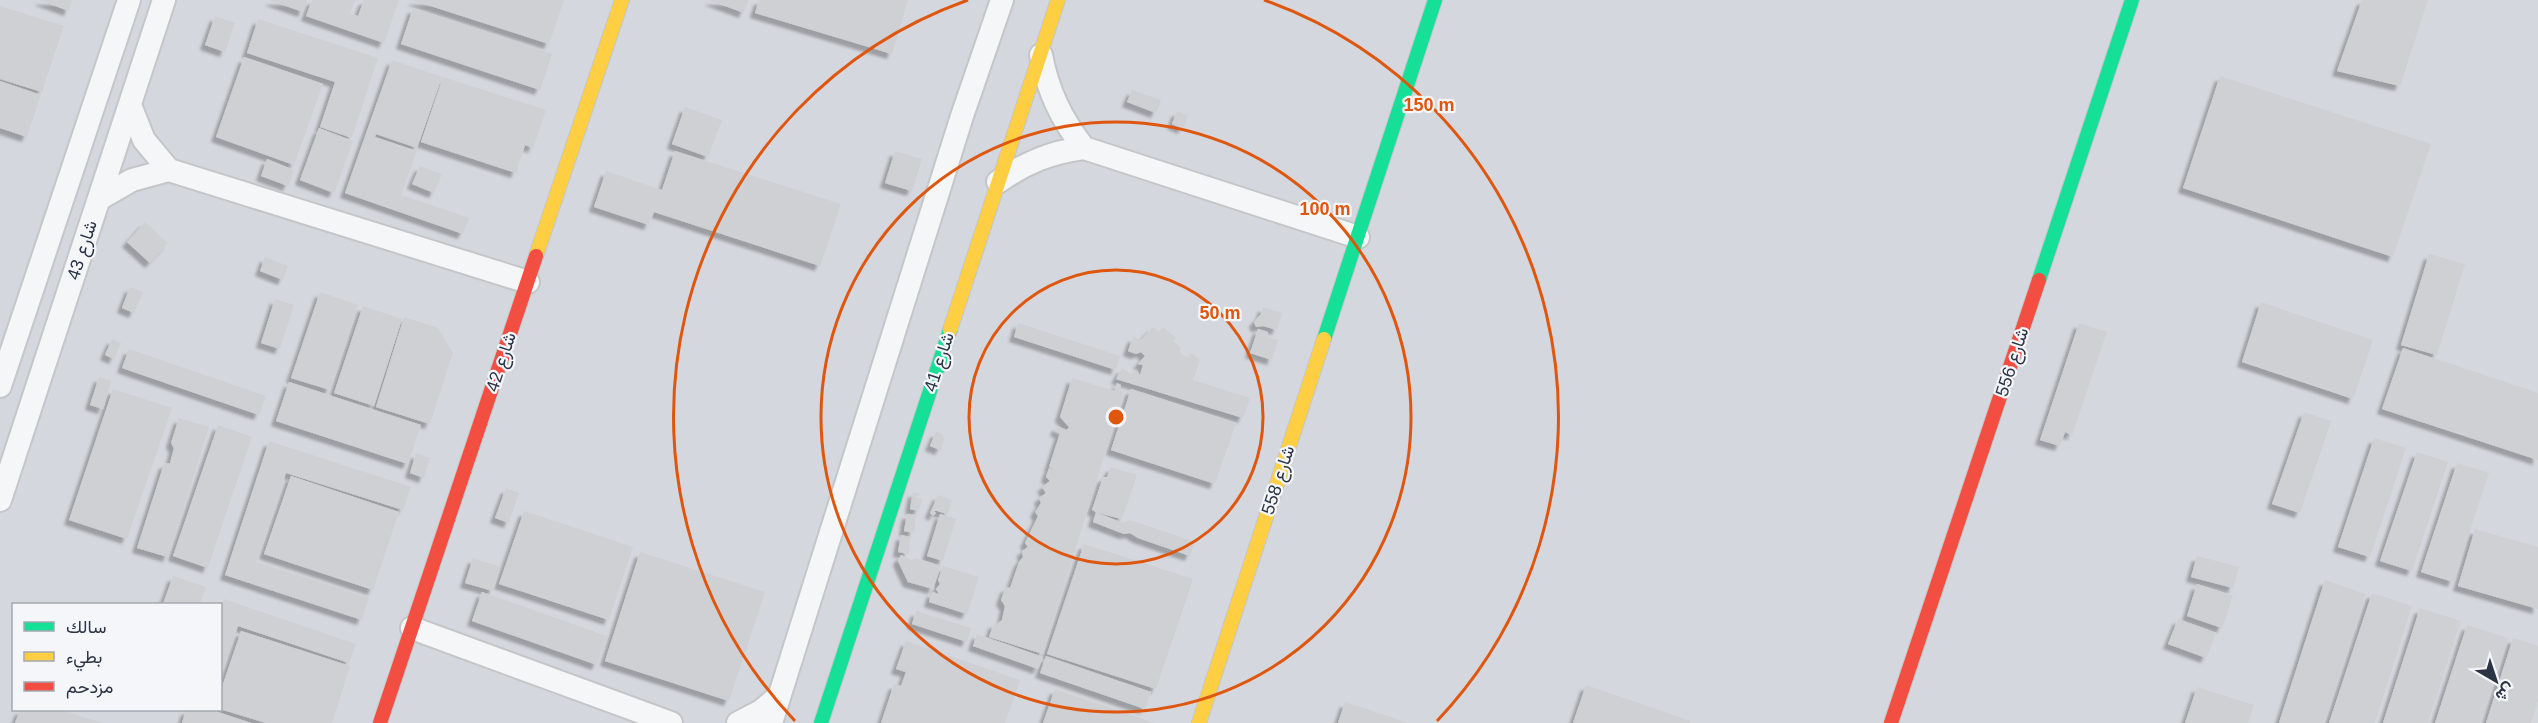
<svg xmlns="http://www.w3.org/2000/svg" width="2538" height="723" font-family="Helvetica,Vazirmatn,sans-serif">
<defs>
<filter id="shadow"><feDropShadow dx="-5" dy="5" stdDeviation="1.5" flood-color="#0004"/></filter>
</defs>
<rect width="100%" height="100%" fill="#e6e8ea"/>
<path fill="#d4d7dd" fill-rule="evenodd" d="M0,0H2538V723H0ZM14,604H220V710H14Z"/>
<path fill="#ced0d3" filter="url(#shadow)" d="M39,0H72L69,11Z
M269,0H307L303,12Z
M312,0H355L350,14L358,16L364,0H399L384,43L306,16Z
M412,0H564L549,44Z
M709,0H748L744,13Z
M759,0H908L892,54L755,13Z
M2362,0H2428L2400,86L2337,71Z
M0,6L64,26L42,92L0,79Z
M413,8L552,54L540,90L401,44Z
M215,16L235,23L225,52L205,45Z
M258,19L378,58L352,138L320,127L335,82L247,53Z
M244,57L323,84L294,165L216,137Z
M392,60L442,77L417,148L376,134L375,137L417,151L401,195L469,218L463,234L345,193Z
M2220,76L2431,144L2393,257L2183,188Z
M443,77L546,110L533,148L525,145L516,173L421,142Z
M0,81L41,95L27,137L0,128Z
M1132,90L1161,100L1156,113L1127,102Z
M685,107L722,120L708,157L672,144Z
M1177,111L1188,115L1183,129L1172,124Z
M319,128L353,141L334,193L300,180Z
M675,151L841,204L820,266L654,212L649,225L594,207L606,171L662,190Z
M895,151L922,159L912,191L885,183Z
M267,159L294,170L288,186L261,176Z
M420,166L442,174L434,193L412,184Z
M145,222L168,243L150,263L127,242Z
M2429,254L2465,264L2437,355L2401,345Z
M265,257L288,266L283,280L260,271Z
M130,287L143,292L134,313L122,308Z
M320,292L358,305L330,390L291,378Z
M275,299L294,305L280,349L261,343Z
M2261,302L2373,340L2353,399L2242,362Z
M363,306L402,319L374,406L334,393Z
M1263,307L1282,313L1277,330L1263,326L1256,327L1254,322L1261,314Z
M404,317L438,328L453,353L430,424L376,407Z
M1018,323L1120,356L1116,370L1014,337Z
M2079,323L2107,332L2072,435L2065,432L2060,446L2040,440Z
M1153,327L1159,332L1163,327L1176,338L1173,341L1181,348L1179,351L1187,358L1191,353L1200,360L1193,380L1250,398L1243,418L1116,379L1122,368L1131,374L1136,370L1140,375L1143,365L1138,364L1145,356L1141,352L1136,354L1128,351L1133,337L1141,340Z
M1258,329L1268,332L1267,337L1278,340L1272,360L1250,353Z
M112,339L121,343L114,359L105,355Z
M2403,348L2538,393V460L2382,409Z
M129,349L266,396L259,415L122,368Z
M99,377L111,381L103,409L90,405Z
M1072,378L1115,391L1117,383L1121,385L1119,390L1124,392L1043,654L989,637L994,623L997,624L1002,620L1005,606L1001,600L1006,587L1010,588L1019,562L1023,557L1022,551L1028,547L1025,543L1038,516L1035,512L1041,503L1039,498L1046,493L1042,487L1050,481L1046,477L1049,468L1056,471L1049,467L1060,433L1055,431L1057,426L1067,430L1069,427L1060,417Z
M289,382L421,425L408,464L276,421Z
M113,389L172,408L127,539L69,520Z
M1131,389L1236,423L1215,484L1111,450Z
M2304,412L2331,421L2300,513L2272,504Z
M179,418L209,427L168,557L137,548L164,464L170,463L174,448L171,443Z
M218,425L252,437L208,568L173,556Z
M936,432L942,434L945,440L940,450L930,446Z
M2374,438L2406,448L2370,557L2338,547Z
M269,441L411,487L403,510L286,473L257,562L369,598L362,620L225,575Z
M2417,452L2448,462L2412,571L2380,561Z
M416,453L430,458L424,478L410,473Z
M2457,463L2489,473L2453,582L2421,572Z
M1111,467L1137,475L1122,519L1098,513L1123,523L1130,520L1195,542L1190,556L1138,538L1130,533L1124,534L1093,522L1096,512L1092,510L1103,477H1107Z
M291,476L399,512L373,590L264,554Z
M506,488L519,493L509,523L495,518Z
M913,492L922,494L915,497L922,499L919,511L910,509Z
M938,495L952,500L948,514L937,511H934L936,513L933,516L930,513Z
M524,511L633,547L609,620L499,584Z
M907,514L916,515L914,533L904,531Z
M940,514L956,519L943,561L927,556Z
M2475,529L2538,547V609L2458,586Z
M901,535L910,537L909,554L898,552Z
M1084,544L1193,579L1156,689L1047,654Z
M640,552L765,592L729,701L605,661Z
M901,555L911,560L916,558L941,566L933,589L908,582L898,561Z
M2197,556L2239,567L2233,588L2191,577Z
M473,558L500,567L493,591L465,583Z
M943,566L979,577L967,614L929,602L932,592L939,594L936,589L940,584L938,580Z
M173,576L206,587L200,604H163Z
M2325,580L2366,594L2324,723H2279Z
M2197,584L2233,596L2222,628L2187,616Z
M482,592L607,636L597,665L472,621Z
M2372,593L2412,606L2375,723H2329Z
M224,599L356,644L349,663L238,626L220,678V609Z
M2420,608L2461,621L2428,723H2383Z
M916,611L971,628L967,642L912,624Z
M2178,619L2216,633L2206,658L2168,644Z
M2467,625L2508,638L2480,723H2435Z
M241,631L350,666L332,723H266L220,709V693Z
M977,634L1043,657L1038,669L973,646Z
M2513,638L2538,646V701L2531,723H2486Z
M906,641L1020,680L1005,723H881L894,684L901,686L906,672L896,669Z
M1046,656L1151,692L1145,709L1040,673Z
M1586,685L1691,721L1690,723H1573Z
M2197,687L2254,705L2248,723H2185Z
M1055,689L1154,723H1043Z
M1345,702L1408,723H1338Z
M20,710H62L102,723H15Z
M186,710H212L251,723H182Z"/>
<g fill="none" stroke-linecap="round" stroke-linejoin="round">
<g stroke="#c4c6c8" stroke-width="26">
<path id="street" d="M1041,55C1048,91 1061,119 1084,148
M130,105L144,140L169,170L528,282
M998,182C1025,163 1051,152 1084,148L1358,237
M99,199L132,180L169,170
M0,386L129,0
M0,500L164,0
M412,628L671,723
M738,723L761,711L779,696
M771,723L962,116L1002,0"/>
</g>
<g stroke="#c4c6c8" stroke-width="16">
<path id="fast" d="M2039,280L2132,0
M1324,339L1435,0
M821,723L950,330"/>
</g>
<g stroke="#c4c6c8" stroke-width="16">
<path id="slow" d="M536,256L622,0
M950,330L1058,0
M1199,723L1324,339"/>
</g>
<g stroke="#c4c6c8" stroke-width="16">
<path id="jam" d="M380,723L536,256
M1891,723L2039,280"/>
</g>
<use href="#street" stroke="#f5f6f7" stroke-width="22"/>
<use href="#fast" stroke="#16e098" stroke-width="14"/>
<use href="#slow" stroke="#ffcf43" stroke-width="14"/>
<use href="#jam" stroke="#f24e42" stroke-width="14"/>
</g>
<g fill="none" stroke="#df570f" stroke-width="3">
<circle cx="1116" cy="417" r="147"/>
<circle cx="1116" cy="417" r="295"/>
<path d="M795 721A442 442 0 0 1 968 0M1264 0A442 442 0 0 1 1437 721"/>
</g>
<g text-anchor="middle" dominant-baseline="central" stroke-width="4.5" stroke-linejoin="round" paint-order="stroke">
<g font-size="18" fill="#2b3445" stroke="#f4f6f9">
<text transform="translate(82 250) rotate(-72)">شارع 43</text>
<text transform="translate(501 362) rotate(-72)">شارع 42</text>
<text transform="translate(939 362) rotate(-72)">شارع 41</text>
<text transform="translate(2012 362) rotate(-72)">شارع 556</text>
<text transform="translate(1278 480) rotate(-72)">شارع 558</text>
</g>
</g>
<circle cx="1116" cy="417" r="9" fill="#df570f" stroke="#f4f6f9" stroke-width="3"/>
<g font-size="18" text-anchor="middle" font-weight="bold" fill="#df570f" stroke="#f4f6f9" stroke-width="4.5" stroke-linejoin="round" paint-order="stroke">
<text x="1429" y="111">150 m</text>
<text x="1325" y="215">100 m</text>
<text x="1220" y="319">50 m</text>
</g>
<rect x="12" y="603" width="210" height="108" fill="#f4f6f9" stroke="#a4a8b1" stroke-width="1.5"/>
<rect x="24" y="622" width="30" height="9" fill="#16e098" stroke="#a4a8b1" stroke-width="1.5"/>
<text x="66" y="633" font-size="18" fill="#2b3445">سالك</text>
<rect x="24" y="652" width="30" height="9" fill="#ffcf43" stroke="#a4a8b1" stroke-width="1.5"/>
<text x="66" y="663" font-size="18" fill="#2b3445">بطيء</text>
<rect x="24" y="682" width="30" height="9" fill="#f24e42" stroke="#a4a8b1" stroke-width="1.5"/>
<text x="66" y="693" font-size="18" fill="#2b3445">مزدحم</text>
<g transform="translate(2496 681) rotate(141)" stroke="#f4f6f9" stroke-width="4.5" paint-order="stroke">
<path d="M0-4.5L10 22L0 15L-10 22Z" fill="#2b3445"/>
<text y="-9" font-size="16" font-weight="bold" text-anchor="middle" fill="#2b3445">ش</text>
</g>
</svg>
